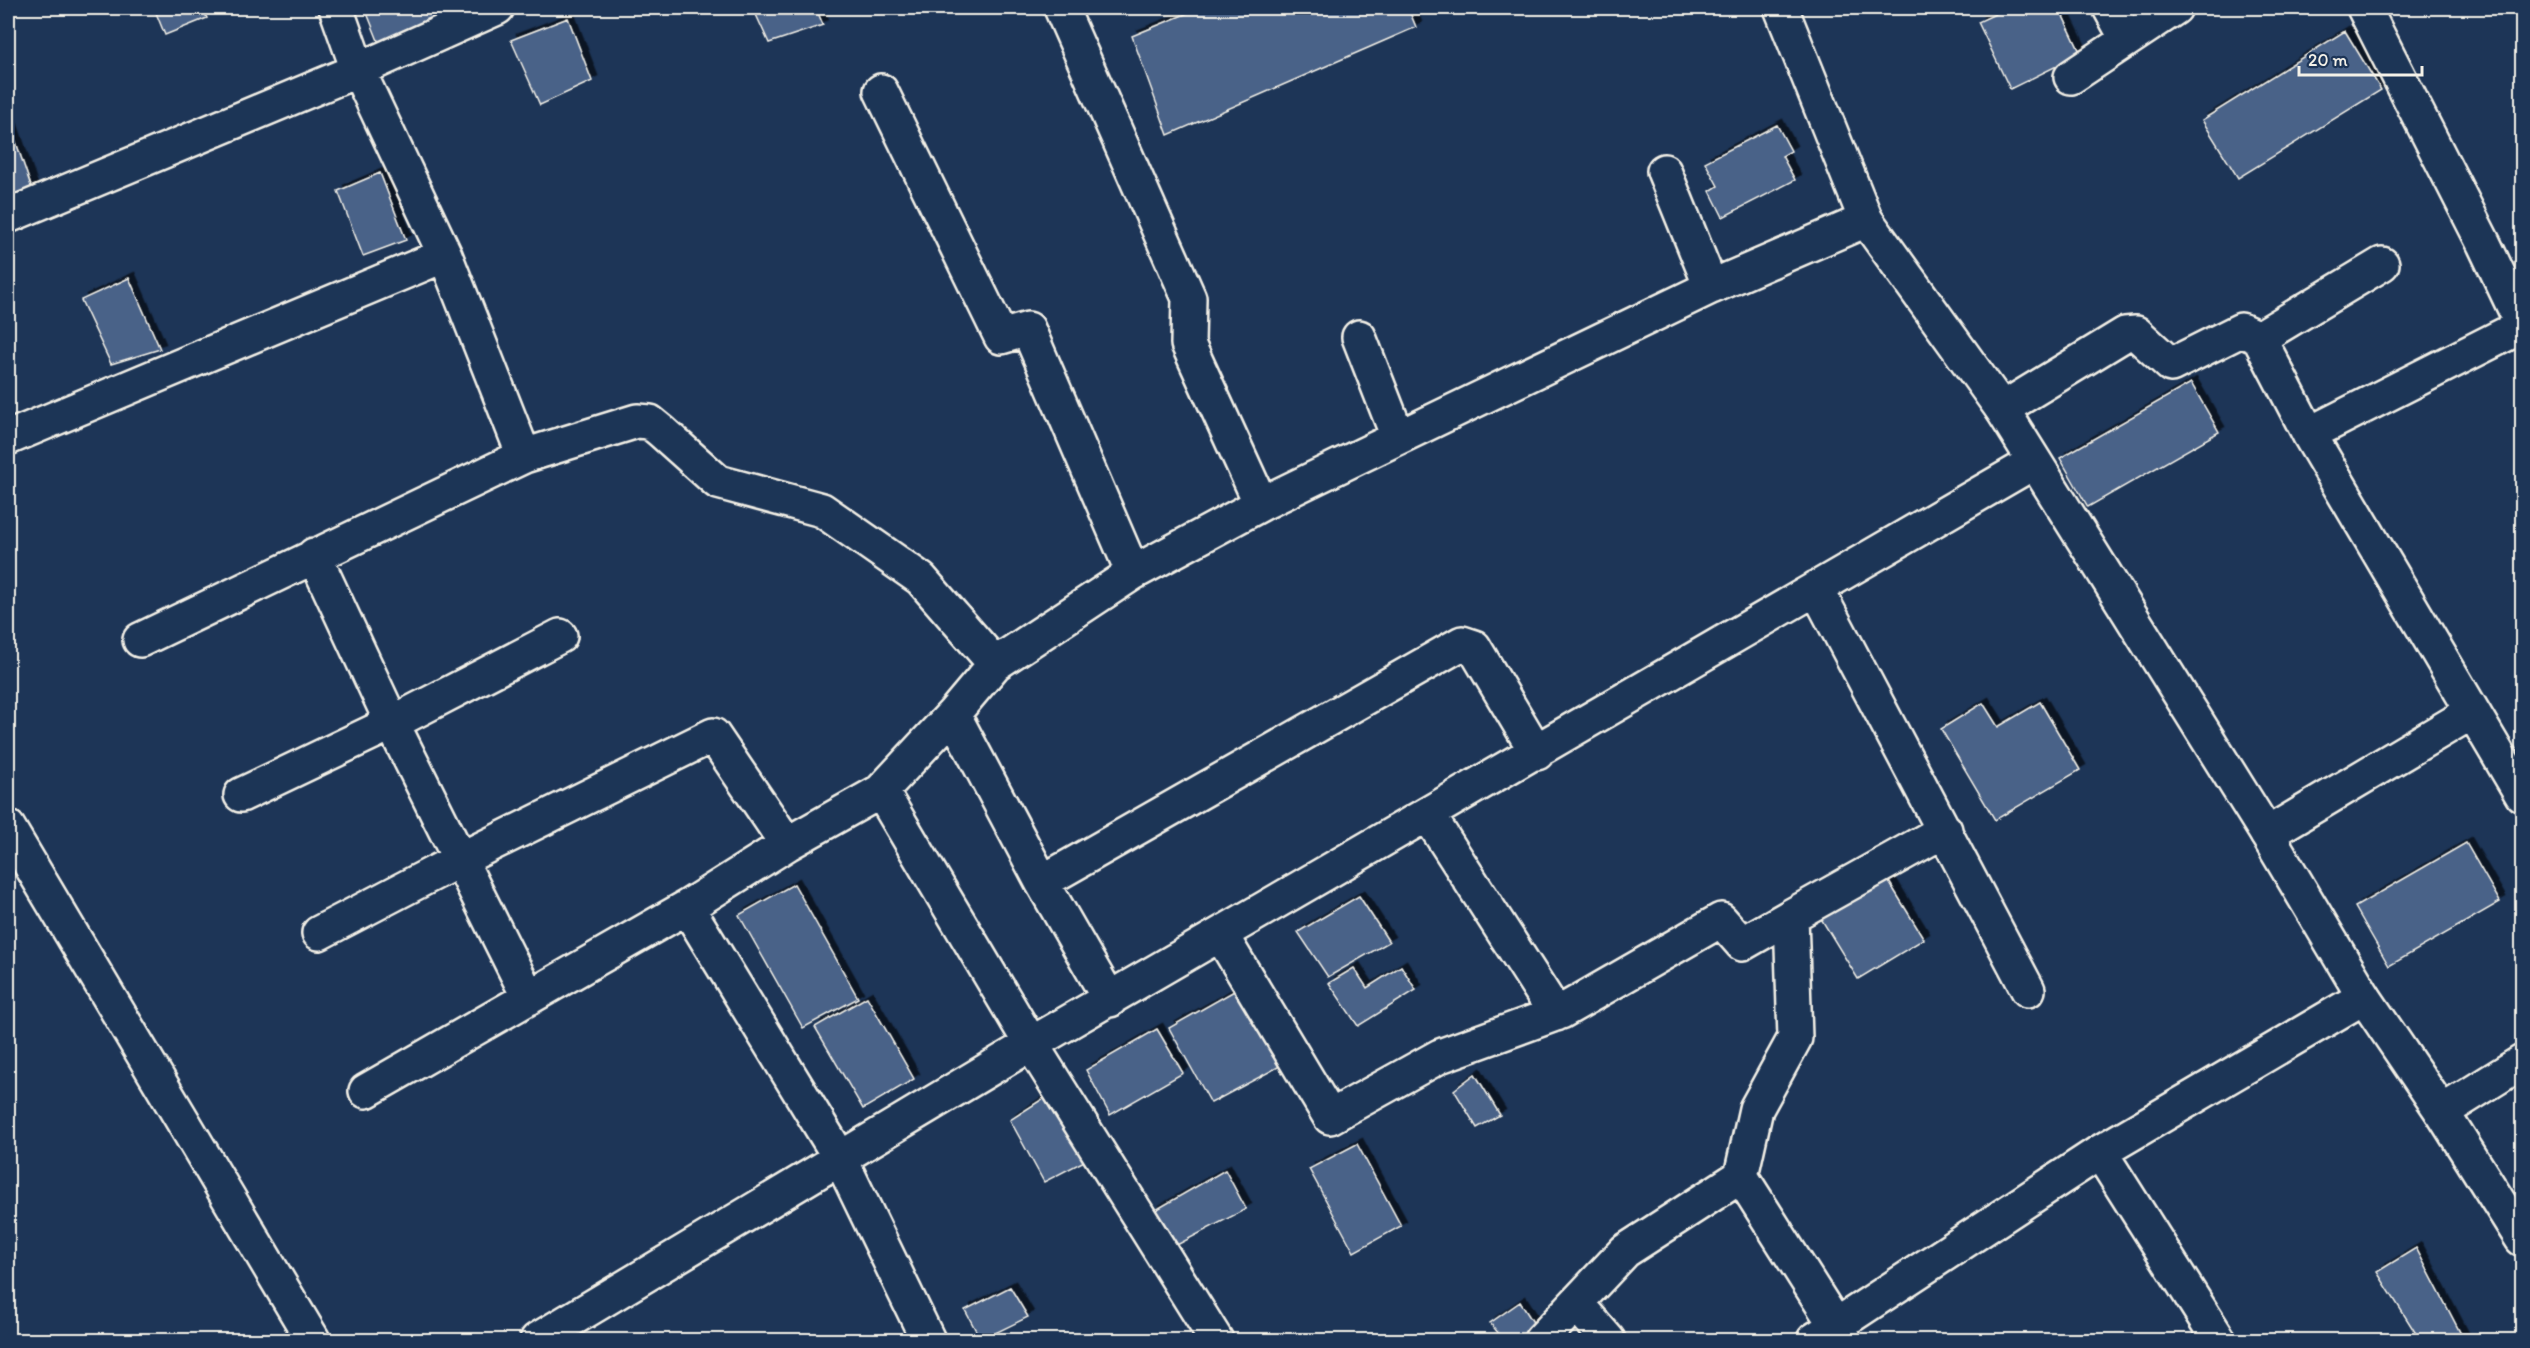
<svg xmlns="http://www.w3.org/2000/svg" width="2530" height="1348" font-family="Itim,sans-serif">
<defs>
<filter id="shadow"><feDropShadow dx="5.5" dy="-5.5" stdDeviation="0" flood-color="#0009"/></filter>
</defs>
<rect width="100%" height="100%" fill="#1d3557"/>
<filter id="ink" filterUnits="userSpaceOnUse"><feTurbulence type="fractalNoise" baseFrequency=".0167" numOctaves="2"/><feDisplacementMap in="SourceGraphic" scale="12" xChannelSelector="R" yChannelSelector="G"/><feConvolveMatrix kernelMatrix="1 2 1 2 8 2 1 2 1" color-interpolation-filters="sRGB"/></filter>
<g filter="url(#ink)">
<path fill="#4a6288" stroke="#f4f1e8" stroke-width="1.5" filter="url(#shadow)" d="M154,8H202L207,18L165,35Z
M365,8H436L440,17L379,43Z
M753,8H816L823,25L769,43Z
M1200,8H1408L1416,27L1168,135L1132,36Z
M2008,8H2059L2081,54L2010,89L1978,22Z
M568,18L592,81L540,105L511,40Z
M2345,31L2381,90L2238,178L2202,120Z
M8,119L32,189L8,198Z
M1777,125L1791,151L1782,156L1795,180L1723,217L1710,191L1718,186L1705,162Z
M380,173L406,240L363,256L338,191Z
M129,278L160,349L111,364L81,300Z
M2191,383L2219,432L2088,507L2060,458Z
M2040,702L2080,770L1995,820L1941,729L1983,703L1998,727Z
M2466,843L2500,902L2389,966L2355,907Z
M1886,877L1924,939L1858,979L1820,917Z
M794,884L858,998L803,1028L739,915Z
M1359,896L1389,942L1328,977L1298,932Z
M1401,966L1416,990L1358,1026L1329,983L1354,968L1367,988Z
M1236,990L1280,1066L1211,1103L1169,1028Z
M867,997L914,1079L863,1109L815,1027Z
M1157,1029L1183,1073L1110,1115L1086,1070Z
M1475,1074L1500,1115L1477,1128L1454,1090Z
M1058,1089L1096,1155L1044,1182L1010,1120Z
M1357,1144L1401,1226L1354,1252L1309,1169Z
M1225,1170L1246,1209L1173,1247L1154,1211Z
M2416,1248L2464,1340H2420L2377,1272Z
M1010,1287L1028,1317L981,1340L965,1310Z
M1520,1302L1536,1327L1521,1340H1504L1490,1323Z"/>
<g fill="none" stroke-linecap="round" stroke-linejoin="round">
<g stroke="#f4f1e8" stroke-width="38">
<path id="minor" d="M336,8L358,70L445,255L524,456
M1061,8L1189,298L1188,344L1261,504
M2110,8L2127,39
M2364,8L2484,244L2522,324
M2071,77L2175,8
M881,91L1001,337L1028,329L1133,573
M1664,171L1711,287
M8,216L358,70L497,8
M1359,337L1398,437
M2259,338L2309,434L2522,795
M2002,409L2125,334L2136,333L2171,365L2241,330L2259,338L2382,264
M2309,434L2522,326
M8,438L445,255
M314,555L392,723L529,998
M1816,588L2028,990
M140,640L524,456L637,421L650,422L661,431L718,482L822,510L921,579L995,664
M953,714L1042,882L1110,1000
M881,791L1031,1044L1216,1340
M241,795L392,723L560,636
M1429,816L1556,1014
M8,827L313,1340
M2267,834L2472,712
M1042,882L1462,643L1474,647L1537,753
M687,907L840,1158L928,1340
M319,933L461,859L713,735L787,844
M1221,935L1330,1117L1440,1056L1561,1012L1721,920L1742,944L1791,916
M366,1091L687,907L787,844L881,791L953,714L995,664L1133,573L1261,504L1356,458L1711,287L1866,220
M2442,1112L2522,1062
M2100,1152L2219,1340
M1741,1176L1845,1340
M1576,1303L1608,1340
M537,1340L1031,1044L2034,462
M1541,1340L1625,1251L1741,1176L1756,1109L1795,1038L1791,916L1945,830
M1814,1340L2100,1152L2364,997"/>
</g>
<g stroke="#f4f1e8" stroke-width="38">
<path id="secondary" d="M1781,8L1866,220L2002,409L2267,834L2364,997L2442,1112L2522,1239"/>
</g>
<use href="#minor" stroke="#1d3557" stroke-width="33"/>
<use href="#secondary" stroke="#1d3557" stroke-width="33"/>
</g>
</g>
<rect width="2530" height="1348" fill="none" stroke="#1d3557" stroke-width="30"/>
<rect x="15" y="15" width="2500" height="1318" fill="none" stroke="#f4f1e8" stroke-width="2" filter="url(#ink)"/>
<path d="M2299 66v9h123v-9" fill="none" stroke="#f4f1e8" stroke-width="3"/>
<text x="2308" y="66" font-size="18" fill="#f4f1e8" stroke="#1d3557" stroke-width="4.5" paint-order="stroke">20 m</text>
</svg>
